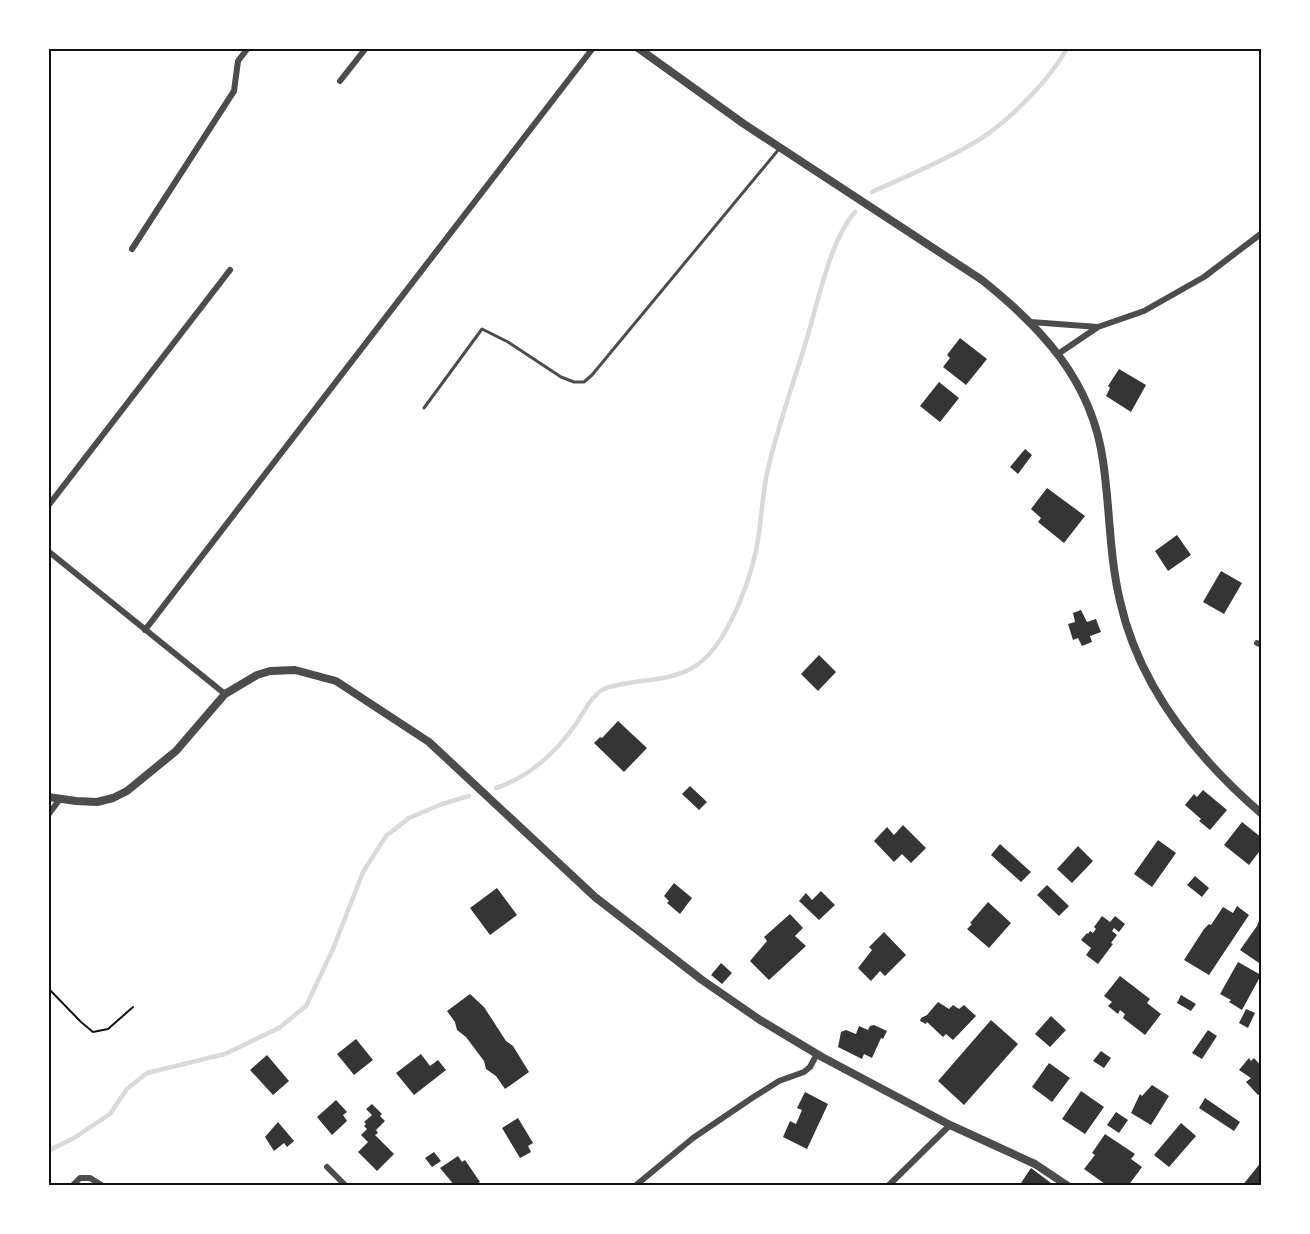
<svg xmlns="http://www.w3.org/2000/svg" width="1310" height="1234" font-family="Lora,serif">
<rect width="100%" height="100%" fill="#fff"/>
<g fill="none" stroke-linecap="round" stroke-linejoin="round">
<path stroke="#d9d9d9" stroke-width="4.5" d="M872,192C907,176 944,161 977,141C1008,122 1050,80 1067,48
M496,788C529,777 556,752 576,724C583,713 592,695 604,689C608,687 614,686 618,685C642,679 670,681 692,668C724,651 747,589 755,555C762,527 761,497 768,469C778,425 794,382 807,338C818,302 830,240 855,212
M48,1151L74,1138L110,1114L127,1089L147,1073L225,1054L279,1028L306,1006L333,949L363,872L386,836L409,818L442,804L469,796"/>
</g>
<path fill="#353535" d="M960,338L987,359L966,385L943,367L950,358L947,355Z
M1119,369L1146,385L1131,412L1106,396L1110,388L1108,386Z
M939,382L959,398L940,422L920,406Z
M1025,449L1032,455L1018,474L1010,467Z
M1047,488L1085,516L1064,543L1038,522L1041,518L1031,509Z
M1177,535L1191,555L1168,571L1155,551Z
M1221,571L1242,583L1224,614L1203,602Z
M1081,610L1087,622L1096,619L1101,632L1090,636L1092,642L1082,646L1078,638L1073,640L1068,624L1075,622L1073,613Z
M819,655L836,672L818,691L801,674Z
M618,721L647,748L624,772L594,743L600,737L602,738Z
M690,786L707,802L699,810L682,794Z
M1203,790L1227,810L1210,830L1199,821L1201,819L1185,805L1194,794L1197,797Z
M1242,822L1262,838V848L1249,865L1224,845Z
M903,825L926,848L911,863L902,854L894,862L874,841L887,827L894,835Z
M1158,840L1176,853L1152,887L1134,874Z
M1000,844L1031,872L1021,882L991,855Z
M1078,846L1093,861L1072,883L1057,869Z
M1195,876L1209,888L1202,897L1187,885Z
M674,883L692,898L680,914L667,903L669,901L664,896Z
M1047,885L1069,906L1059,916L1037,895Z
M497,888L517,915L490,935L470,908Z
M821,891L835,905L819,920L799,901L806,893L812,900Z
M988,902L1011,923L989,948L967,929L972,924L970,923Z
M1237,906L1249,915L1209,975L1184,960L1204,929L1209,924L1211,925L1223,907L1233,913Z
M1262,913V965L1240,950L1257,926Z
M790,914L803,928L795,936L806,946L769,980L750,961L767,941L764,937Z
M1102,916L1110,922L1115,916L1125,924L1119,932L1114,928L1112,931L1117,935L1111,943L1113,944L1098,964L1086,955L1091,948L1081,940L1087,933L1088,934L1090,931L1093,933L1096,929L1094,927Z
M884,932L906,955L885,976L880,971L871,981L858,968L872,950L869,947Z
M1238,962L1261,975L1242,1010L1229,1002L1231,1000L1220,994Z
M721,963L732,973L722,984L711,975Z
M1120,976L1150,999L1147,1003L1161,1014L1145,1035L1123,1018L1125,1014L1120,1010L1118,1014L1108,1006L1112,1002L1104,996Z
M470,994L484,1007L506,1041L513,1046L529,1072L505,1089L496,1076L486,1069L484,1061L466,1037L457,1030L455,1022L447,1011Z
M1181,995L1196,1004L1191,1011L1177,1003Z
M938,1002L949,1009L953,1005L959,1009L964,1005L976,1016L953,1040L946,1034L943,1037L927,1022L926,1024L920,1021L921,1018L927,1015Z
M1246,1009L1255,1013L1248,1028L1239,1023Z
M1051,1016L1066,1030L1050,1047L1035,1034Z
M991,1020L1018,1044L964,1105L938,1081Z
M874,1025L887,1031L883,1039L881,1038L872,1058L864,1054L862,1059L838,1047L841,1032L846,1030L856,1034L859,1026L868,1030L870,1026Z
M1208,1030L1217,1036L1202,1059L1192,1053Z
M356,1039L373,1060L354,1075L337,1054Z
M1101,1051L1111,1058L1104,1068L1093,1061Z
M421,1054L430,1066L438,1060L446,1070L414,1095L396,1073Z
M267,1055L289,1081L273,1095L250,1070Z
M1249,1058L1251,1061L1254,1058L1262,1067V1092L1258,1095L1246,1082L1251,1078L1239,1070Z
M1049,1063L1070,1078L1052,1102L1032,1087Z
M1152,1085L1169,1096L1151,1125L1131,1113L1140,1094L1142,1096Z
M1081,1091L1104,1107L1085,1134L1062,1119Z
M805,1092L828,1104L807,1149L783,1137L790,1121L796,1124L802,1110L797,1108Z
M1205,1098L1240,1122L1234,1131L1199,1108Z
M336,1100L347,1112L343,1115L347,1121L332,1135L317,1117Z
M372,1104L382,1114L380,1116L385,1121L376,1130L378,1133L375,1135L394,1154L377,1171L358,1152L368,1142L361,1135L367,1129L364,1126L366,1124L364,1122L372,1115L366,1109Z
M1116,1112L1128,1120L1119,1133L1107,1125Z
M518,1118L533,1143L528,1146L531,1152L520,1158L502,1128Z
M278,1122L294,1141L287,1147L284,1143L274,1151L265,1137Z
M1181,1123L1196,1136L1169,1167L1154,1155Z
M1105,1134L1135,1154L1131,1159L1142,1167L1128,1186H1108L1084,1169L1095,1155L1092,1153Z
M434,1152L441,1161L432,1167L425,1158Z
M458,1156L462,1162L465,1160L480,1182L473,1186H455L440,1168Z
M1262,1161V1186H1242Z
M1031,1168L1055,1186H1019Z"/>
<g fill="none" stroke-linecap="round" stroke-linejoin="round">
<path stroke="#111" stroke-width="2" d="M48,988L81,1022L93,1032L108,1029L133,1007"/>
<path stroke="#4c4c4c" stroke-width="3" d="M424,408L482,329L508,342L561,377L574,382H584L592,375L779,149"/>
<path stroke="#4c4c4c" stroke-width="6" d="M340,81L366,48
M132,249L234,91L238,61L248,48
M1031,322L1098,327
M1058,354L1098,327L1144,311L1204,277L1262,233
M48,506L230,270
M48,551L225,694
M145,630L593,48
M1257,643L1262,645
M48,815L60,799
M327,1167L346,1186
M72,1186L80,1178H90L103,1186
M635,1186L693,1138L752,1098L779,1081L804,1072L810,1067L817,1054
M888,1186L950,1125"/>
<path stroke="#4c4c4c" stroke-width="8" d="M638,48L744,124L982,280C1042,328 1092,381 1103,461C1110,507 1109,555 1120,601C1139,686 1197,758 1262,814
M48,797L76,801L97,802L113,798L127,791L176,751L225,694L257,675L270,671L295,670L336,681L429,742L595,897L702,980L760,1020L822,1057L950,1125L1035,1164L1068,1186"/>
</g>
<rect width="1310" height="1234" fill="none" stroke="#ffffff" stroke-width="99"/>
<rect x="50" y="50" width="1210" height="1134" fill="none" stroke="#111" stroke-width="2"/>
</svg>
